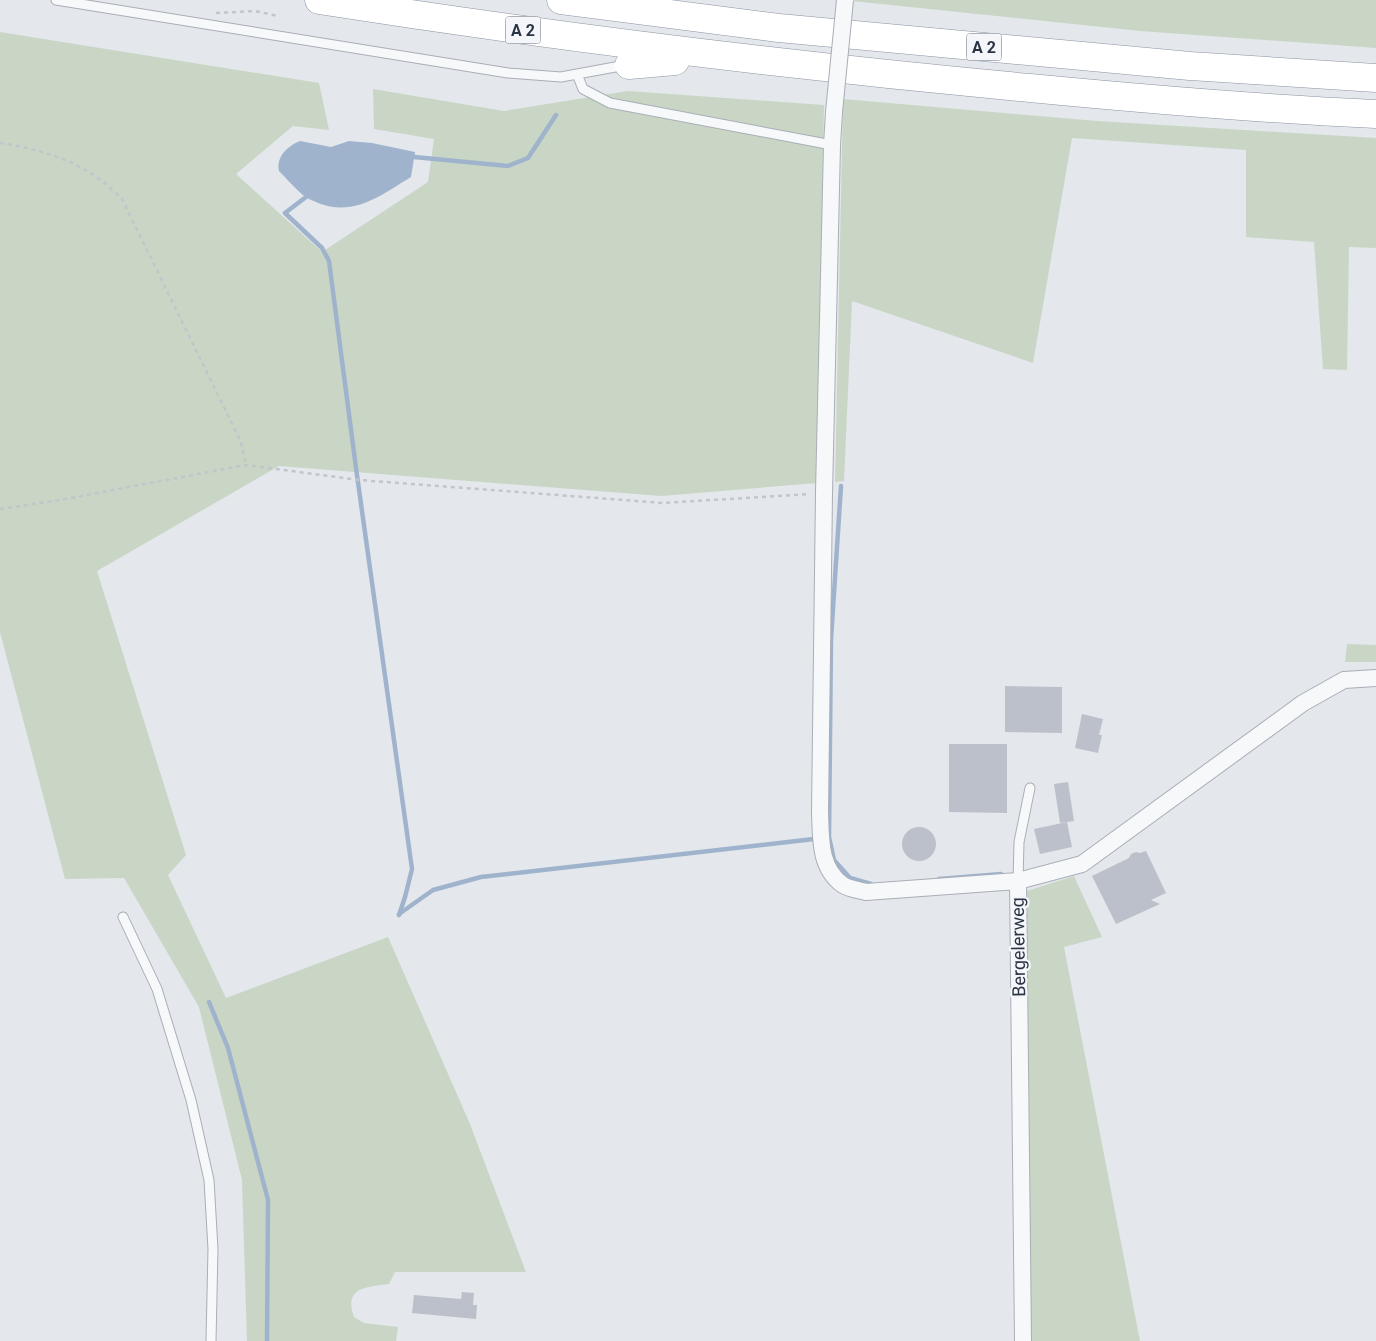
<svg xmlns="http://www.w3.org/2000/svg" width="1376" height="1341" font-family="Roboto,sans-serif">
<rect width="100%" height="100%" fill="#e4e7ec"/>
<path fill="#c9d6c5" d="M843,0H1376V48L1140,31Z
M0,32L319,83L329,130L293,126L236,174L322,252L428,182L434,139L374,129L373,89L504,111L628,91L824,105L817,483L661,496L279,466L97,571L186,855L168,875L226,998L388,937L470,1124L526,1272H395L389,1284C367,1287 343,1287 354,1317L364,1323L398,1327L396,1341H247L242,1180L199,1007L124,878L65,879L0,632Z
M843,99L1097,121L1376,138V248L1349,247L1347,370L1323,369L1314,242L1246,237V150L1072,138L1033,363L852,301L844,481L835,482Z
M1347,644L1376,645V662H1345Z
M1074,876L1102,937L1064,947L1140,1341H1029L1024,953L1027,891Z"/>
<path fill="#9fb4cc" d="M300,141L331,147L349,141L372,143L415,152L411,177C381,195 355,217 318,203C315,201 310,200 307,198C297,191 288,180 279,171C276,156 288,146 300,141Z"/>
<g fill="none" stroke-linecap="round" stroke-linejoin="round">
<path stroke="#9fb4cc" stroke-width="4.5" d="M414,157L508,166L528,158L556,115
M306,197L285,213L322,248L329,261L356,468L412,869L405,897L399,915
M841,486L831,639L829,837L834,860L850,878L871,884
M939,879L1001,874
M399,914L433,890L481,877L814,839
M209,1002L228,1048L268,1200L267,1341"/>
</g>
<path fill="#bbc0ca" d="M1005,686L1062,687V733L1005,732Z
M1082,714L1103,719L1099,735H1102L1098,753L1075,748Z
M949,744H1007V813L949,812Z
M1068,782L1074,821L1060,823L1054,784Z
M1067,822L1072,847L1040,854L1034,829Z
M902 844a17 17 0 1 1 34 0a17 17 0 1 1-34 0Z
M1146,851L1166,893L1151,900L1160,904L1116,924L1092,876L1129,858L1131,854L1136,852L1140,853Z
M462,1292L474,1293L473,1305H477L476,1319L412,1313L414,1295L461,1299Z"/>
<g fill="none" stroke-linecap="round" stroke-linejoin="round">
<g stroke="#a9aeb7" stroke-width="11">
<path id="service" d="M56,0L508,73L561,77L626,65
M577,74L583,89L610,103L832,145
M1018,881L1019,842L1030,788
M123,917L157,989L191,1100L209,1180L213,1249L211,1341"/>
</g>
<g stroke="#a9aeb7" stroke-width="18">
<path id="minor" d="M834,112L832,145L824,493L820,812C821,838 819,868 843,885C849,889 859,890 866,892L1018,881L1082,864L1303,703L1344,680L1376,678
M1018,881L1023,1341"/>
</g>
<g stroke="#8b94a3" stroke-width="29">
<path id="motorway" d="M319,0C555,37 792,66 1030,88C1145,99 1261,109 1376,114
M561,0L779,28L1190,66L1376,78
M629,65L675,61"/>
</g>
<path stroke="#c2c5cb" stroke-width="2.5" stroke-dasharray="4 4" stroke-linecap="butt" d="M216,13L255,11L278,16
M0,143C33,148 67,157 95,176C105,182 113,191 122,199L241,442L246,465
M0,509L60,500L246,465L359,480L663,503L810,494"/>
<use href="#service" stroke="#f7f8fa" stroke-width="9"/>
<use href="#minor" stroke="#f7f8fa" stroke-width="16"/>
<use href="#motorway" stroke="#fff" stroke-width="28"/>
<g stroke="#a9aeb7" stroke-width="18" stroke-linecap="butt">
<path id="minor-bridge" d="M834,112L845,0"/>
</g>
<use href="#minor-bridge" stroke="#f7f8fa" stroke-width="16"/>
</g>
<g text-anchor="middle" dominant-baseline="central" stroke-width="4.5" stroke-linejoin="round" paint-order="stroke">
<g fill="#f4f6f9" stroke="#676e7b" stroke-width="1">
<rect x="505.5" y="16.5" width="35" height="27" rx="4"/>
<rect x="966.5" y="33.5" width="35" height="27" rx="4"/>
</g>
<g font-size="16" font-weight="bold" fill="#2b3445">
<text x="523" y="30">A 2</text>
<text x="984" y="47">A 2</text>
</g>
<g font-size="18" fill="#2b3445" stroke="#f4f6f9">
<text transform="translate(1018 947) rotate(-91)">Bergelerweg</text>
</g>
</g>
</svg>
